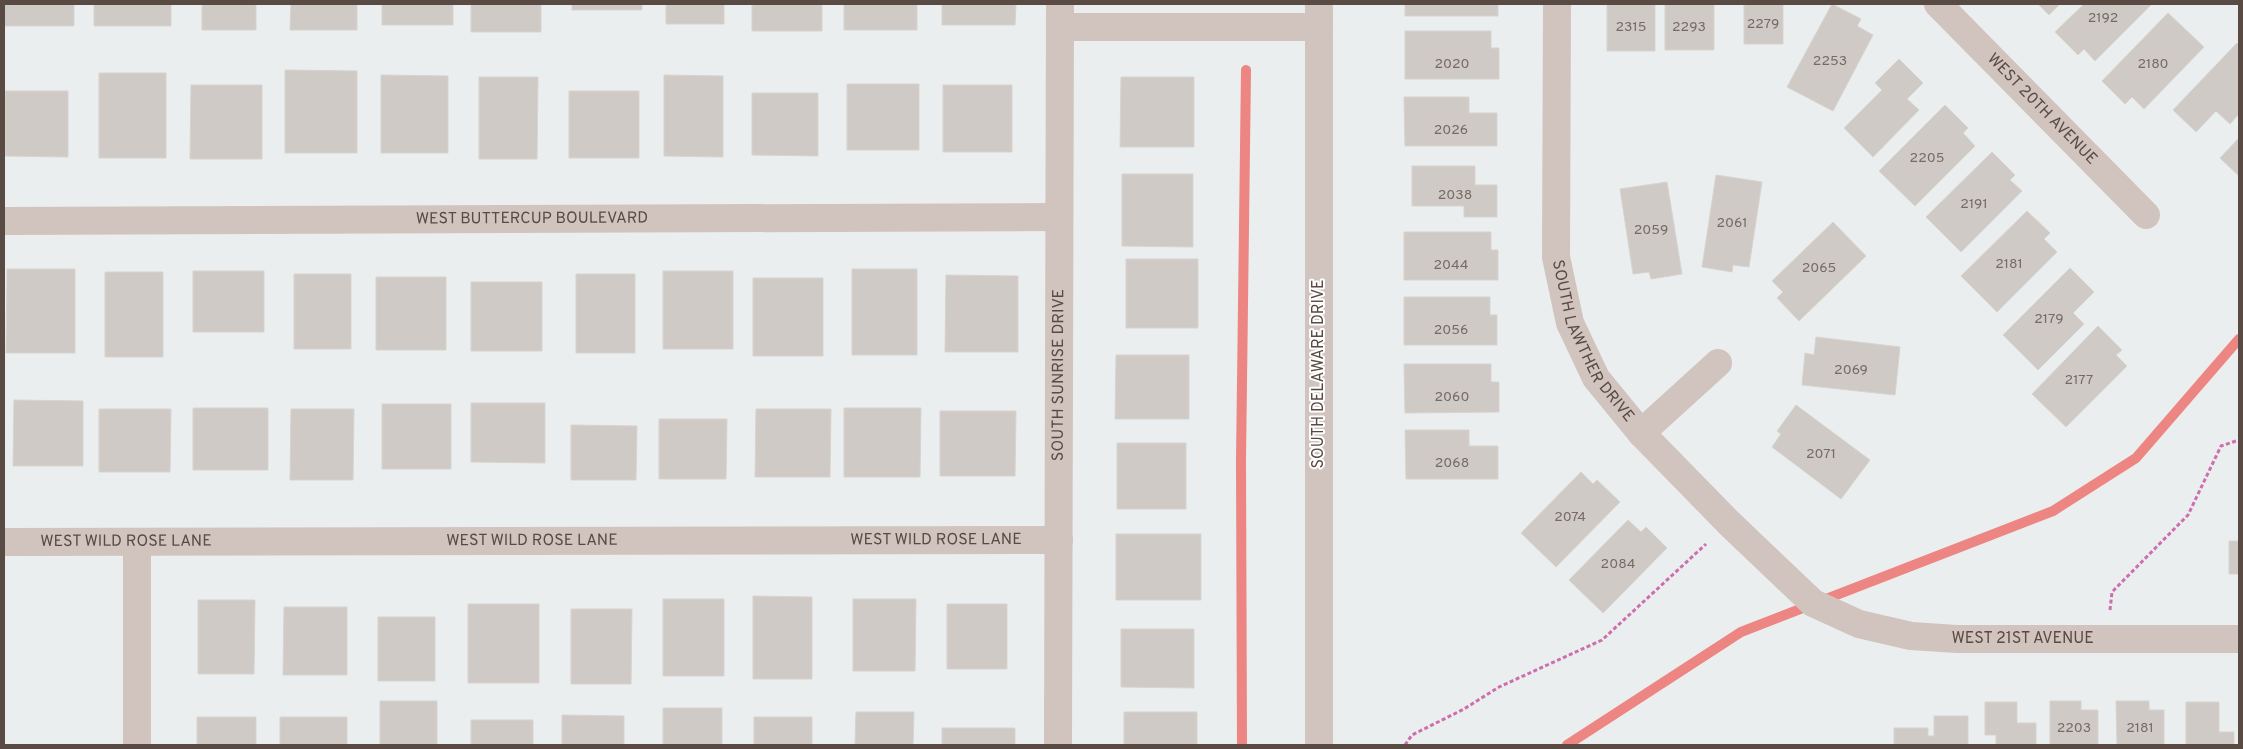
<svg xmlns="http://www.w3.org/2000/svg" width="2243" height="749" font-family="Overpass,sans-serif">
<rect width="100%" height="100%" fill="#ebeeee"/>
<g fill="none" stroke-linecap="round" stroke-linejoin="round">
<path stroke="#ed8582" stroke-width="10" d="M1242,745L1241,461L1246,70
M1567,745L1741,632L2053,511L2136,458L2239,339"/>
</g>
<path fill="#cfcac5" stroke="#d7d3cf" d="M4,4H74V26H4Z
M94,4H171V26H94Z
M202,4H256V30H202Z
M291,4H357V30H290Z
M382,4H453V25H382Z
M471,4H541V32H471Z
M572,4H642V10H572Z
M666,4H724V24H666Z
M752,4H822V31H752Z
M844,4H917V30H844Z
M942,4H1016L1015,25H942Z
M1405,4H1498V16H1405Z
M1607,4H1655V51H1607Z
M1665,4H1714V50H1665Z
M1744,4H1783V44H1744Z
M1832,4L1861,19L1857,26L1873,35L1833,111L1787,87Z
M2038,4H2060L2049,15Z
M2084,4H2152L2095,61L2084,49L2078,55L2055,32Z
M2168,13L2204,47L2144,109L2132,97L2125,104L2102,81Z
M1405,31H1491V48H1499V79H1405Z
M2237,43L2239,45V114L2230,124L2216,111L2196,132L2173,110Z
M1899,59L1923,83L1907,99L1919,110L1873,157L1844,128L1882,90L1875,83Z
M285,70L357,71V153H285Z
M99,73H166V158H99Z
M381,75L448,76V153H381Z
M664,75L723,76V157L664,156Z
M479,77H538L537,159H479Z
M1121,77H1194V147H1120Z
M847,84H919V150H847Z
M191,85H262V159H190Z
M943,85H1012V152H943Z
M5,91H68V157L5,156Z
M569,91H639V158H569Z
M752,93H818V156L752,155Z
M1404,97H1469V113H1497V146H1405Z
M1945,105L1968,128L1963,133L1975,146L1915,206L1879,171Z
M2239,138V176L2220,158Z
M1992,152L2015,175L2010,180L2022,191L1961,252L1926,217Z
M1412,166H1475V185H1497V217H1464V206H1412Z
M1122,174H1193V247L1122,246Z
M1716,175L1762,182L1749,267L1733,265L1732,272L1702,267Z
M1667,182L1682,274L1651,279L1649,272L1633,274L1620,189Z
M2027,211L2050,233L2044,239L2057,252L1997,312L1961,276Z
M1833,222L1866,256L1799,321L1777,298L1783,292L1772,281Z
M1404,232H1491V250H1498V280H1404Z
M1126,259H1198V328H1126Z
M2070,268L2094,292L2073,313L2084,324L2038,370L2003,335Z
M7,269H75V353H6Z
M852,269H917V355H852Z
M193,271H264V332H193Z
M663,271H733V349H663Z
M105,272H163V357H105Z
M294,274H351V349H294Z
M576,274H635V353H576Z
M946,275L1018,276V352H945Z
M376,277H446V350H376Z
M753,278H823V356H753Z
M471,282H542V351H471Z
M1404,297H1490V315H1497V345H1404Z
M2098,326L2122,350L2116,355L2127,366L2066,427L2032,394Z
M1816,337L1900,347L1895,395L1802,385L1805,353L1814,355Z
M1116,355H1189V419H1115Z
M1404,364H1491V382H1499V412L1405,413Z
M14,400L83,401V466H13Z
M471,403H545V463L471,462Z
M382,404H451V469H382Z
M1796,405L1870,460L1841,499L1772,447L1781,434L1777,431Z
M193,408H268V470H193Z
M844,408H921L920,477H844Z
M99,409H171L170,472H99Z
M291,409H354L353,480H290Z
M756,409H831L830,477H755Z
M940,411H1016L1015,476H940Z
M659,419H727L726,479H659Z
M571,425L637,426L636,480H571Z
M1405,430H1469V446H1498V479H1406Z
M1117,443H1186V509H1117Z
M1581,472L1593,484L1597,480L1620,502L1556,567L1521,533Z
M1628,520L1641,532L1646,527L1667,548L1603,613L1569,580Z
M1116,534H1201V600H1116Z
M2229,541H2239V574H2229Z
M753,596L812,597V679H753Z
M663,599H724V676H663Z
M853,599H916L915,671H853Z
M198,600H255L254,674H198Z
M468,604H539V683H468Z
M947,604H1007V669H947Z
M284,607H347V675H283Z
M571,609H632L631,684H571Z
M378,617H435V681H378Z
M1121,629H1194V688L1121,687Z
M380,701H437V745H380Z
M2050,701H2081V710H2098V745H2050Z
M2116,701H2149V710H2164V745H2117Z
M1985,702H2017V723H2036V745H1996V735H1985Z
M2186,702H2219V732H2234V745H2186Z
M663,708H722V745H663Z
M856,712H914L913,745H855Z
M1124,712H1197V745H1124Z
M562,715L624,716V745H562Z
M1934,716H1968V745H1894V728H1928V736H1934Z
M197,717H256V745H197Z
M280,717H347V745H280Z
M754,717H812V745H754Z
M471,720H533V745H471Z
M942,728H1015V745H942Z"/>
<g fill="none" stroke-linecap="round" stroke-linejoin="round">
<path stroke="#cd6eae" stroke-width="3" stroke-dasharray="4 2.5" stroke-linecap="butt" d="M2110,610L2112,592L2188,515L2221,446L2239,440
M1405,745L1412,735L1464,709L1499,687L1602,640L1706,544"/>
<g stroke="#d1c3be" stroke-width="28">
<path d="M1319,4V745"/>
<path id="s1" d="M1557,4L1556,257L1570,323L1596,378L1641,433L1729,523L1813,603L1859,624L1911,636L1957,639H2239"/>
<path id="s2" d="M1938,4L2146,215"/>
<path d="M1060,27H1319"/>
<path id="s3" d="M4,221L1059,217"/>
<path d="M1641,433L1718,363"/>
<path id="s4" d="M4,542L1059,540"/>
<path d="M137,745V542"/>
<path id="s5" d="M1058,745L1060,4"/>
</g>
</g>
<g text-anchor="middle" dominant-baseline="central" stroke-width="4" stroke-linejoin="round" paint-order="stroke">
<g font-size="14" fill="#766a64">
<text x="2103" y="18">2192</text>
<text x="1763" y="24">2279</text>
<text x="1631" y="27">2315</text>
<text x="1689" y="27">2293</text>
<text x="1830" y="61">2253</text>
<text x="1452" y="64">2020</text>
<text x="2153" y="64">2180</text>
<text x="1451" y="130">2026</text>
<text x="1927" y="158">2205</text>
<text x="1455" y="195">2038</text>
<text x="1974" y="204">2191</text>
<text x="1732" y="223">2061</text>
<text x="1651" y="230">2059</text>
<text x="2009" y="264">2181</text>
<text x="1451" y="265">2044</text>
<text x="1819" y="268">2065</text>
<text x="2049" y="319">2179</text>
<text x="1451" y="330">2056</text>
<text x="1851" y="370">2069</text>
<text x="2079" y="380">2177</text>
<text x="1452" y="397">2060</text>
<text x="1821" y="454">2071</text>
<text x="1452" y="463">2068</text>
<text x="1570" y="517">2074</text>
<text x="1618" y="564">2084</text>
<text x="2074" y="728">2203</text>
<text x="2140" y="728">2181</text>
</g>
<g font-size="16" fill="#594a43" stroke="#fff">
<text stroke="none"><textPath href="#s2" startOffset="148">WEST 20TH AVENUE</textPath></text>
<text stroke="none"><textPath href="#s3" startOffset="528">WEST BUTTERCUP BOULEVARD</textPath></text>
<text stroke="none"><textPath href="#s1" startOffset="346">SOUTH LAWTHER DRIVE</textPath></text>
<text stroke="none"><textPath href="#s5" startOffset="370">SOUTH SUNRISE DRIVE</textPath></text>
<text transform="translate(1319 374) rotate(-90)">SOUTH DELAWARE DRIVE</text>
<text stroke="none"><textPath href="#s4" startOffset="932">WEST WILD ROSE LANE</textPath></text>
<text stroke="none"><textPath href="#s4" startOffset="528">WEST WILD ROSE LANE</textPath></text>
<text stroke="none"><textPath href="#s4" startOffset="122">WEST WILD ROSE LANE</textPath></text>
<text stroke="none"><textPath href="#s1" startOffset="910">WEST 21ST AVENUE</textPath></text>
</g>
</g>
<rect width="2243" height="749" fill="none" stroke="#594a43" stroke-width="10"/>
</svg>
